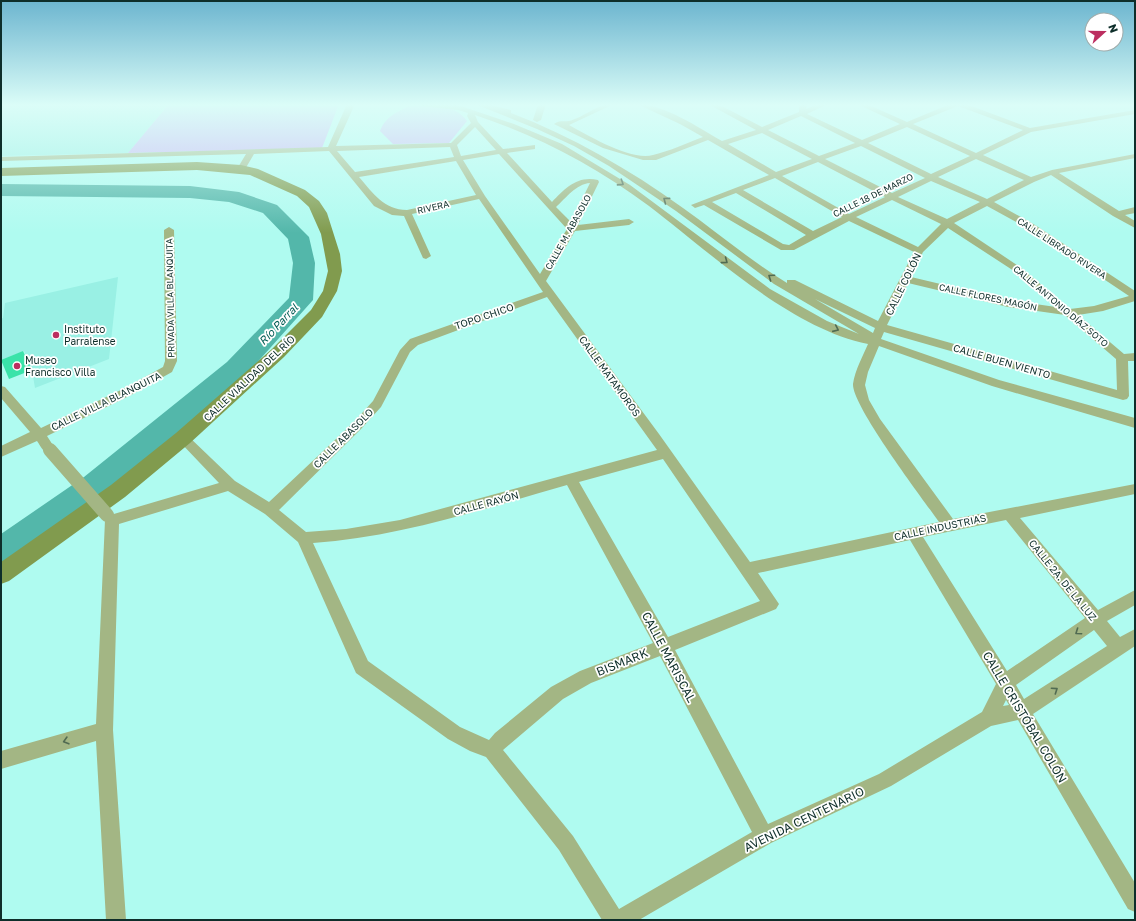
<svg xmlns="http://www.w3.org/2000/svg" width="1136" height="921" font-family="'Golos Text',sans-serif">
<rect width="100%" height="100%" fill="#affbf0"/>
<path fill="#99f0e4" d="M1,104H169L128,153L1,156Z
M118,277L109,359L35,388L32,370L24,351L1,360V319L3,318L5,303Z"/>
<path fill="#ccacf4" d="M169,104H339L322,148L128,153Z
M415,104C433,104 456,105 467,121L449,143L393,144L380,131C386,115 401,110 415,104Z"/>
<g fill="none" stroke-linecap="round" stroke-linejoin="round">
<path fill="#53b7aa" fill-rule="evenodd" d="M1,184L190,186L239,192L277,205L309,237L315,263L313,300L245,376L106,495L13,562L1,567V534L84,477L227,362L289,298L293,263L288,239L263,213L229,202L190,198L1,196Z"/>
</g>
<path fill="#3ae3a9" d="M23,351L32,370L9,379L1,360Z"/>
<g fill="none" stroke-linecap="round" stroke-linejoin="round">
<path fill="#a3b684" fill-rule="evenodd" d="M347,104H355L336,146L451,143L471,123L467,116L468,113L458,110L422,106L418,104H455L514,124L562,144L630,185L770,289L827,321L859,334L774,284L676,211L609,166L574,146L537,129L475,104H487L511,110V113C573,137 629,169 683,208C718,233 751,261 787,283V280H795L878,321L914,252L849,221L794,250H781L704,205L695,208L691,205L769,175L708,140L656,160H643L603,148L554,124C559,120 564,122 569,121C585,117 596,104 614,104L569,125C589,136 631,161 653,155C670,151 687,143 703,137L680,124L637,104C664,104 699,128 722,141L756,130L708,104H718L762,127L799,112V104H807L806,109L818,104H828L807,114L862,140L900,124L857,104H867L907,122L950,104H966L1030,128L1135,110V114L1031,132L983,155L1031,177L1052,170L1135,154V158L1059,173L1119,211L1135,207V213L1125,215L1135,221V228L1113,216L1051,175L1034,182L994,202L1035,225L1135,291V301L1103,311L1078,315L1124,354L1135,353V361H1128L1129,396L1127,399L1123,400L884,332L881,339L999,380L1135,418V428L992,386L879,346L868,372L865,385L869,400L880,419L953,519L1135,484V494L1020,518L1098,610L1135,590V605L1107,621L1120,637L1135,629V646L1033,714L1135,883V912L1128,909L1018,720L991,726L891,786L771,843L639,920H602L559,850L486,757L470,751L448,739L356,673L298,542L265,514L228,491L119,524L113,730L126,920H106L96,741L1,769V751L96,724L105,520L107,516L219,483L179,441L177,438L179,435L183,433L187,435L235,481L269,502L353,423L373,401L400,350L410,339L543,292L479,199L412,214L431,256L426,259L423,258L404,216L392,215L374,206L329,151L254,154L244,171H241L237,169L246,154L1,161V157L328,147ZM958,106L1023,130L976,153L913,124ZM475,115C538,136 595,166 649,206C712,254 790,328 868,344C863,356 855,370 853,384C852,406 923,499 939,522L750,562L659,434L546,281L575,231L629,225L634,222L629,219L578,225L599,182L598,180C578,175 565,188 552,202L507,153L535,149V145L503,149L478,122ZM801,116L855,143L819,156L768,130ZM475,127L496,150L461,156L457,145ZM907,127L970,156L931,174L868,143ZM762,133L812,159L776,172L728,144ZM861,146L925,178L892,193L825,159ZM450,147L454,157L355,172L337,151ZM499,154L567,229L540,274L485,196L463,160ZM976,159L1024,180L987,199L938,177ZM456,161L476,195L407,210C384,210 373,193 359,177ZM818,162L885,197L849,214L782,176ZM775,178L842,217L813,231L743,190ZM931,181L980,202L947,219L898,197ZM590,183L571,222L556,207C566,198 576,184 590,183ZM736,193L806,235L789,245L783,244L712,202ZM892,200L941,224L918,247L856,217ZM987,206L1029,229L1129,296L1094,306L1070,309L1020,267L954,223ZM948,228L1014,271L1056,307L1008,300L911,277L923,252ZM908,283L1008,307L1065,315L1116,359L1117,390L887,325ZM547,297L657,450L400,520L346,529L306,532L279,510L361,429L381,407L410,352L418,345ZM815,299L875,328L873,333ZM663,459L760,601L668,637L579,482ZM567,485L653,643L580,671L551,687L495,733L489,740L460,727L368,661L313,543C400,537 483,509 567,485ZM1006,520L1085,618L1007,671L923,537ZM910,540L996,684L982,712L879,774L768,824L675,650L776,609L779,604L758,573ZM1094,630L1107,646L1024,699L1016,685ZM660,656L752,832L619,909L573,836L503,750L563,699L591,683ZM1006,700L1009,705L1003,706Z
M538,104H546L541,120L537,122L533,120Z
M169,227L174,230L177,361L172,372L131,395L47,436L56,450L55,454C45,457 42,448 37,441L1,457V446L30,432L1,398V386L5,387L41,428L123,389L163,367L165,361L164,230Z"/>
<path fill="#819b4e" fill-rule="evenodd" d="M197,162L241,165L258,169L305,190L319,201L327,213L340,254L342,271L337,291L322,317L284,357L190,443L125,497L9,581L1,584V562L111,485L176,433L272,349L311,310L323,291L328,271L321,234L309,207L297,196L250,175L197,170L1,176V168Z"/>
<path stroke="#a3b684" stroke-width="14" d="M50,450L107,515"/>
</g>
<defs><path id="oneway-chevron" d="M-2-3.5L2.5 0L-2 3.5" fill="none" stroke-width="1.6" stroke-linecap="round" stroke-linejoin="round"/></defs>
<g stroke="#516b52">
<use href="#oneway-chevron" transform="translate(621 183) rotate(33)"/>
<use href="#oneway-chevron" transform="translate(666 200) rotate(-143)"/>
<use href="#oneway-chevron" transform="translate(725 261) rotate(37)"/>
<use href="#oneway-chevron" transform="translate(771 277) rotate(-145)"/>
<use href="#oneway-chevron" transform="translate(836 329) rotate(24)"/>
<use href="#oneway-chevron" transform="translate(1078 632) rotate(145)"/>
<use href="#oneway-chevron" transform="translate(1055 690) rotate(-34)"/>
<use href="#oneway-chevron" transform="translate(66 741) rotate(164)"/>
</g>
<linearGradient id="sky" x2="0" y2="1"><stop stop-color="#6cb5cf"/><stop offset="0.45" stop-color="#dbfdf8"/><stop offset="1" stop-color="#dbfdf8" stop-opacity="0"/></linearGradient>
<rect width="1136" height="233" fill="url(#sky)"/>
<g fill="#bc2e60" stroke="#fff" stroke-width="1.5">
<circle cx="56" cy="335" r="4"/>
<circle cx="17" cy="366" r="4"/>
</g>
<g text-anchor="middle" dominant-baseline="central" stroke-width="3.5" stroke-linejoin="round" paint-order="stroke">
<g font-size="9" fill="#0e2e2a" stroke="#fff">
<text transform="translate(873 195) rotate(-26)">CALLE 18 DE MARZO</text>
<text transform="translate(433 207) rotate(-13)">RIVERA</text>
<text transform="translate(568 232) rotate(-61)">CALLE M. ABASOLO</text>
<text transform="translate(1062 248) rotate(33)">CALLE LIBRADO RIVERA</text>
<text transform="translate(988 297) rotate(12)">CALLE FLORES MAGÓN</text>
<text transform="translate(170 298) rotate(-91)">PRIVADA VILLA BLANQUITA</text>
<text transform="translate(1061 306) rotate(40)">CALLE ANTONIO DÍAZ SOTO</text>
</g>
<g font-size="10" fill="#0e2e2a" stroke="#fff">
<text transform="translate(903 284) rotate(-64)">CALLE COLÓN</text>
<text transform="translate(484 316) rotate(-19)">TOPO CHICO</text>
<text transform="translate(1002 361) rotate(16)">CALLE BUEN VIENTO</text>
<text transform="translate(610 376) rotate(54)">CALLE MATAMOROS</text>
<text transform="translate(249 378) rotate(-43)">CALLE VIALIDAD DEL RÍO</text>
<text transform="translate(106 401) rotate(-26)">CALLE VILLA BLANQUITA</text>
<text transform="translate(343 438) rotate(-45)">CALLE ABASOLO</text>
<text transform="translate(486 503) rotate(-15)">CALLE RAYÓN</text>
<text transform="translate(940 527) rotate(-12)">CALLE INDUSTRIAS</text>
<text transform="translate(1063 580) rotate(51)">CALLE 2A. DE LA LUZ</text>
</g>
<g font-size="10" fill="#0e2e2a" stroke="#fff" text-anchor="start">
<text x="64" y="329">Instituto<tspan x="64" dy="12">Parralense</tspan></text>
<text x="25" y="360">Museo<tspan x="25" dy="12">Francisco Villa</tspan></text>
</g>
<g font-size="11" font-style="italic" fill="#035e56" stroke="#fff">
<text transform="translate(278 324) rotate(-47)">Río Parral</text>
</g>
<g font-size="12" fill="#0e2e2a" stroke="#fff">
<text transform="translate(669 657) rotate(62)">CALLE MARISCAL</text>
<text transform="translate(622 662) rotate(-22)">BISMARK</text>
<text transform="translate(1025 717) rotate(59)">CALLE CRISTÓBAL COLÓN</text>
<text transform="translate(804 819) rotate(-26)">AVENIDA CENTENARIO</text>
</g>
</g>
<rect width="1136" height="921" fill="none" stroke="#0e2e2a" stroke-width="4"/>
<g transform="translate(1104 32) rotate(69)"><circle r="19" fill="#ffffff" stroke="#9fabaa"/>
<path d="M0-3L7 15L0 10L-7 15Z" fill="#bc2e60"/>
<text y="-6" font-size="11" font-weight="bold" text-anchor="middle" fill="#0e2e2a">N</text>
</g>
</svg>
